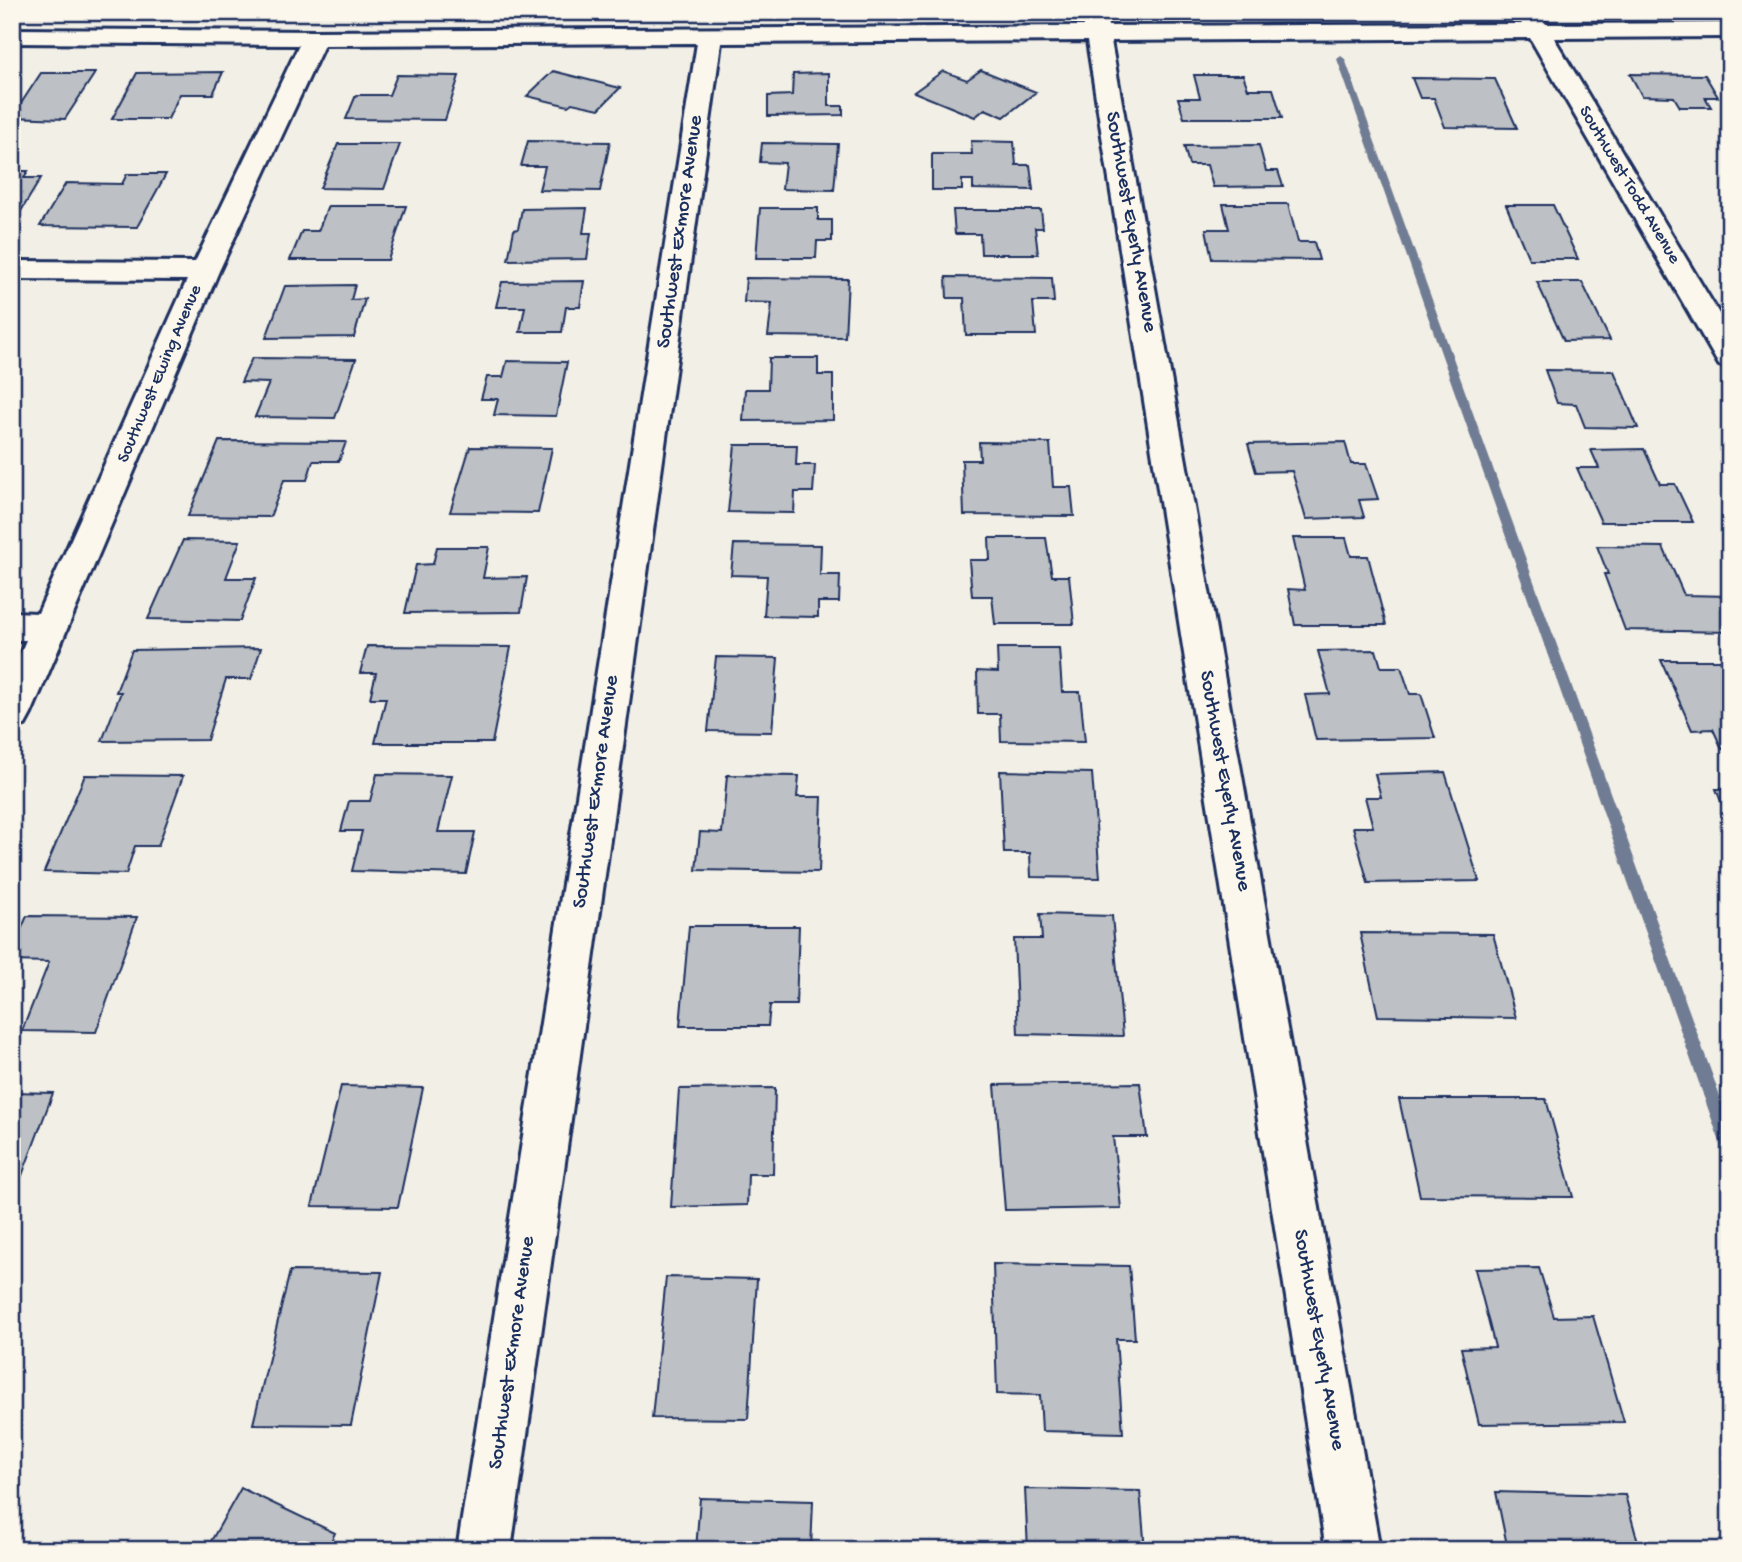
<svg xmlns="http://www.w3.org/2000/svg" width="1742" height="1562" font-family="'Gochi Hand',sans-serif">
<rect width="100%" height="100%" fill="#f2efe6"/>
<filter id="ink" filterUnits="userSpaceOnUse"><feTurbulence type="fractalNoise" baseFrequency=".0143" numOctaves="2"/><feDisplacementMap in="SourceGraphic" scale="14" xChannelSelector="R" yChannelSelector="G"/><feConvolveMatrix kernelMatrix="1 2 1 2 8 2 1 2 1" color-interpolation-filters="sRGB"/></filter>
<g filter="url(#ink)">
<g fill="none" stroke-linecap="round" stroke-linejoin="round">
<path fill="#707b93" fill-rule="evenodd" d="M1341,56L1345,59L1730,1124V1156L1724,1154L1722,1148L1337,59Z"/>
</g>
<path fill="#bdc0c4" stroke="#1b2f5e" stroke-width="2" d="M981,70L1036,92L1004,117L985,109L975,117L914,92L943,71L967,80Z
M553,71L620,88L599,109L572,103L568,106L527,96Z
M223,72L213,94H180L168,119H112L137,73Z
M41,73H95L65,119L12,117Z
M829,73V106H843V115L768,116V96L792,95L793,74Z
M1630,74L1705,75L1718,97H1705L1711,107H1680L1674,97L1642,96Z
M397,75L459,76L445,120L346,119L356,95H389Z
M1194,75H1243L1248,89H1273L1282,118H1184L1178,98H1200Z
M1412,78L1495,79L1517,128L1445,127L1434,98H1420Z
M528,141L610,142L600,191L539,190L545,166H521Z
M971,141L1014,142L1016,165H1030L1033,190L973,189V180H962V190H932V154H972Z
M762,143L838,144L834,190L782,189L785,163L760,162Z
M338,144H400L384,189L320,188Z
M1259,145L1266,171H1278L1283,186L1213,187L1207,165H1189L1184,146Z
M12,171H28L24,178H41L12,226Z
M127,174H166L137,227L40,226L66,183L122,184Z
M1223,204H1288L1298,242H1314L1319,260L1212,259L1206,229H1229Z
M1506,205H1553L1578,259H1529Z
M328,206H406L388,260H290L302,231H318Z
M587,208L583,233H591L587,259L508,260L514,230L518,229L522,209Z
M760,208H818V220H832V241H817L816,258H756Z
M953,210H1041L1043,228H1035L1038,254H981L980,234H955Z
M946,277L1052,278L1054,302H1033L1036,335H966L964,298H947Z
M746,278L848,279L845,337L768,336L772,303L744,302Z
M584,281L580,307H566L562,332H520L525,307H496L502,282Z
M1537,282H1582L1610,340L1564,341Z
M355,285L351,300L365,299L354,337L266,338L285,286Z
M252,358L356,359L335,418L255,417L269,383L241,382Z
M769,358H818V375H833V420L743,421L745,389H768Z
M507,361L567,362L556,416L494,415L498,399H481L487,377H503Z
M1545,370L1614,371L1638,428L1585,427L1576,404L1557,403Z
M219,441L346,442L339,461H313L307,480H284L270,517L188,516Z
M979,442L1050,443L1053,487H1071L1074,516L964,515L962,460H980Z
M1345,442L1351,464H1366L1378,499L1359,500L1364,517L1306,519L1292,471L1256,472L1248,444Z
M735,445H797L796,465H815L813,492H795L794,513L728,512Z
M470,447L552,448L538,513L450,512Z
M1644,449L1660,484H1675L1693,522H1601L1577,468H1599L1591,450Z
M989,538H1046L1052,576H1069L1074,624H995L992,596H972L969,560H990Z
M1293,538H1346L1351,556H1368L1386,625H1295L1288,589L1305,590Z
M183,540L240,541L226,578H256L240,621L148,619Z
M734,544L821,545L820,575H840L839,602H818V617L764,616L767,576L731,575Z
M1597,546L1663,547L1684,595L1730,596V632L1625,630L1604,574H1608Z
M437,547H489L483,578L527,577L521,612L405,613L416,565L433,564Z
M367,646L511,647L492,743H375L386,698H370L376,673H360Z
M261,648L251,679H226L207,740L102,741L121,692H116L132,650Z
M997,648H1059L1062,692H1080L1085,742L1001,741L1000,714H978L977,671L998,672Z
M1376,650L1381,667H1401L1410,694H1421L1435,738L1316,740L1305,695L1330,694L1318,651Z
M716,657L778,658L772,732L708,731Z
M1661,660H1730V749H1722L1713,729L1692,730Z
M1000,771L1092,773L1100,878L1031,877L1030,853H1004Z
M1445,772L1479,881L1368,883L1353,827H1373L1365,797H1381L1375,774Z
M377,774L452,775L438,832H475L466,874L352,871L362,831H341L349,801H370Z
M85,775L183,776L158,846H135L126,874L44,872Z
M727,775L799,776L797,797H822L819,872L696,870L700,832L722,833Z
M1716,789H1730V824Z
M1040,914L1112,916L1123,1036L1018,1034L1014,939H1042Z
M27,916L137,917L96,1032L22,1031L49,962L12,961V950Z
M689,926H799L796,1005H770L768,1026H680Z
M1360,933L1493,934L1516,1018L1378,1016Z
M1140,1083L1147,1137H1113L1121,1208L1005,1210L995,1085Z
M341,1086L423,1088L398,1207L312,1206Z
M775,1088L773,1174H748L747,1205L671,1207L679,1089Z
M12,1092L53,1093L12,1202Z
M1399,1099H1546L1573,1197L1420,1196Z
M993,1264L1129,1266L1135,1339H1116L1123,1433L1042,1431L1040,1395L997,1394Z
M1539,1268L1554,1317L1593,1316L1624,1422L1479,1424L1461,1348L1495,1347L1475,1269Z
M290,1271L382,1272L351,1425L253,1424Z
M666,1277L757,1279L748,1419L652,1418Z
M241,1488L335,1533L327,1550H206Z
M1025,1489L1140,1491L1145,1550H1028Z
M1496,1492L1625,1495L1640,1550H1508Z
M700,1498L813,1501L811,1550H696Z"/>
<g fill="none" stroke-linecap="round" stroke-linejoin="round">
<g stroke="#1b2f5e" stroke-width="6">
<path id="minor" d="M1082,12H1106L1108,26L1522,24L1515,12H1539L1546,24L1730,23V37L1554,38L1730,332V368L1719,365L1715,358L1530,38L1111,41L1380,1550H1326L1087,41L721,43L511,1550H457L697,43L324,45L219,271L31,714L25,725L12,729V672L26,640H12V612L38,613L187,280L12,279V261L195,262L299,45L12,43V29L315,31L1084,26Z"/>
</g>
<use href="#minor" fill="#fbf7ec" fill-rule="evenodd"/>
</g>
</g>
<g text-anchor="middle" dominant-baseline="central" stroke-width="7" stroke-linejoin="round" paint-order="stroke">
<g font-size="18" fill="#1b2f5e" stroke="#fbf7ec">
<text transform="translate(1629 185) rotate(59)">Southwest Todd Avenue</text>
<text transform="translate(160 374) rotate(-67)">Southwest Ewing Avenue</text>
</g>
<g font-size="21" fill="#1b2f5e" stroke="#fbf7ec">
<text transform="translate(1130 222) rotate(80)">Southwest Eyerly Avenue</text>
<text transform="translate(681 232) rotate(-82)">Southwest Exmore Avenue</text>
<text transform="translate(1224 781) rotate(80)">Southwest Eyerly Avenue</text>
<text transform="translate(597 792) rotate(-82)">Southwest Exmore Avenue</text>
<text transform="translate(1318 1340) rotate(80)">Southwest Eyerly Avenue</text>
<text transform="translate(513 1353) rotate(-82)">Southwest Exmore Avenue</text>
</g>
</g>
<rect width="1742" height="1562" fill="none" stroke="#fbf7ec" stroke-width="42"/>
<rect x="21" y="21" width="1700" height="1520" fill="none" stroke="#1b2f5e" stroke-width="2.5" filter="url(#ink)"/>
</svg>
